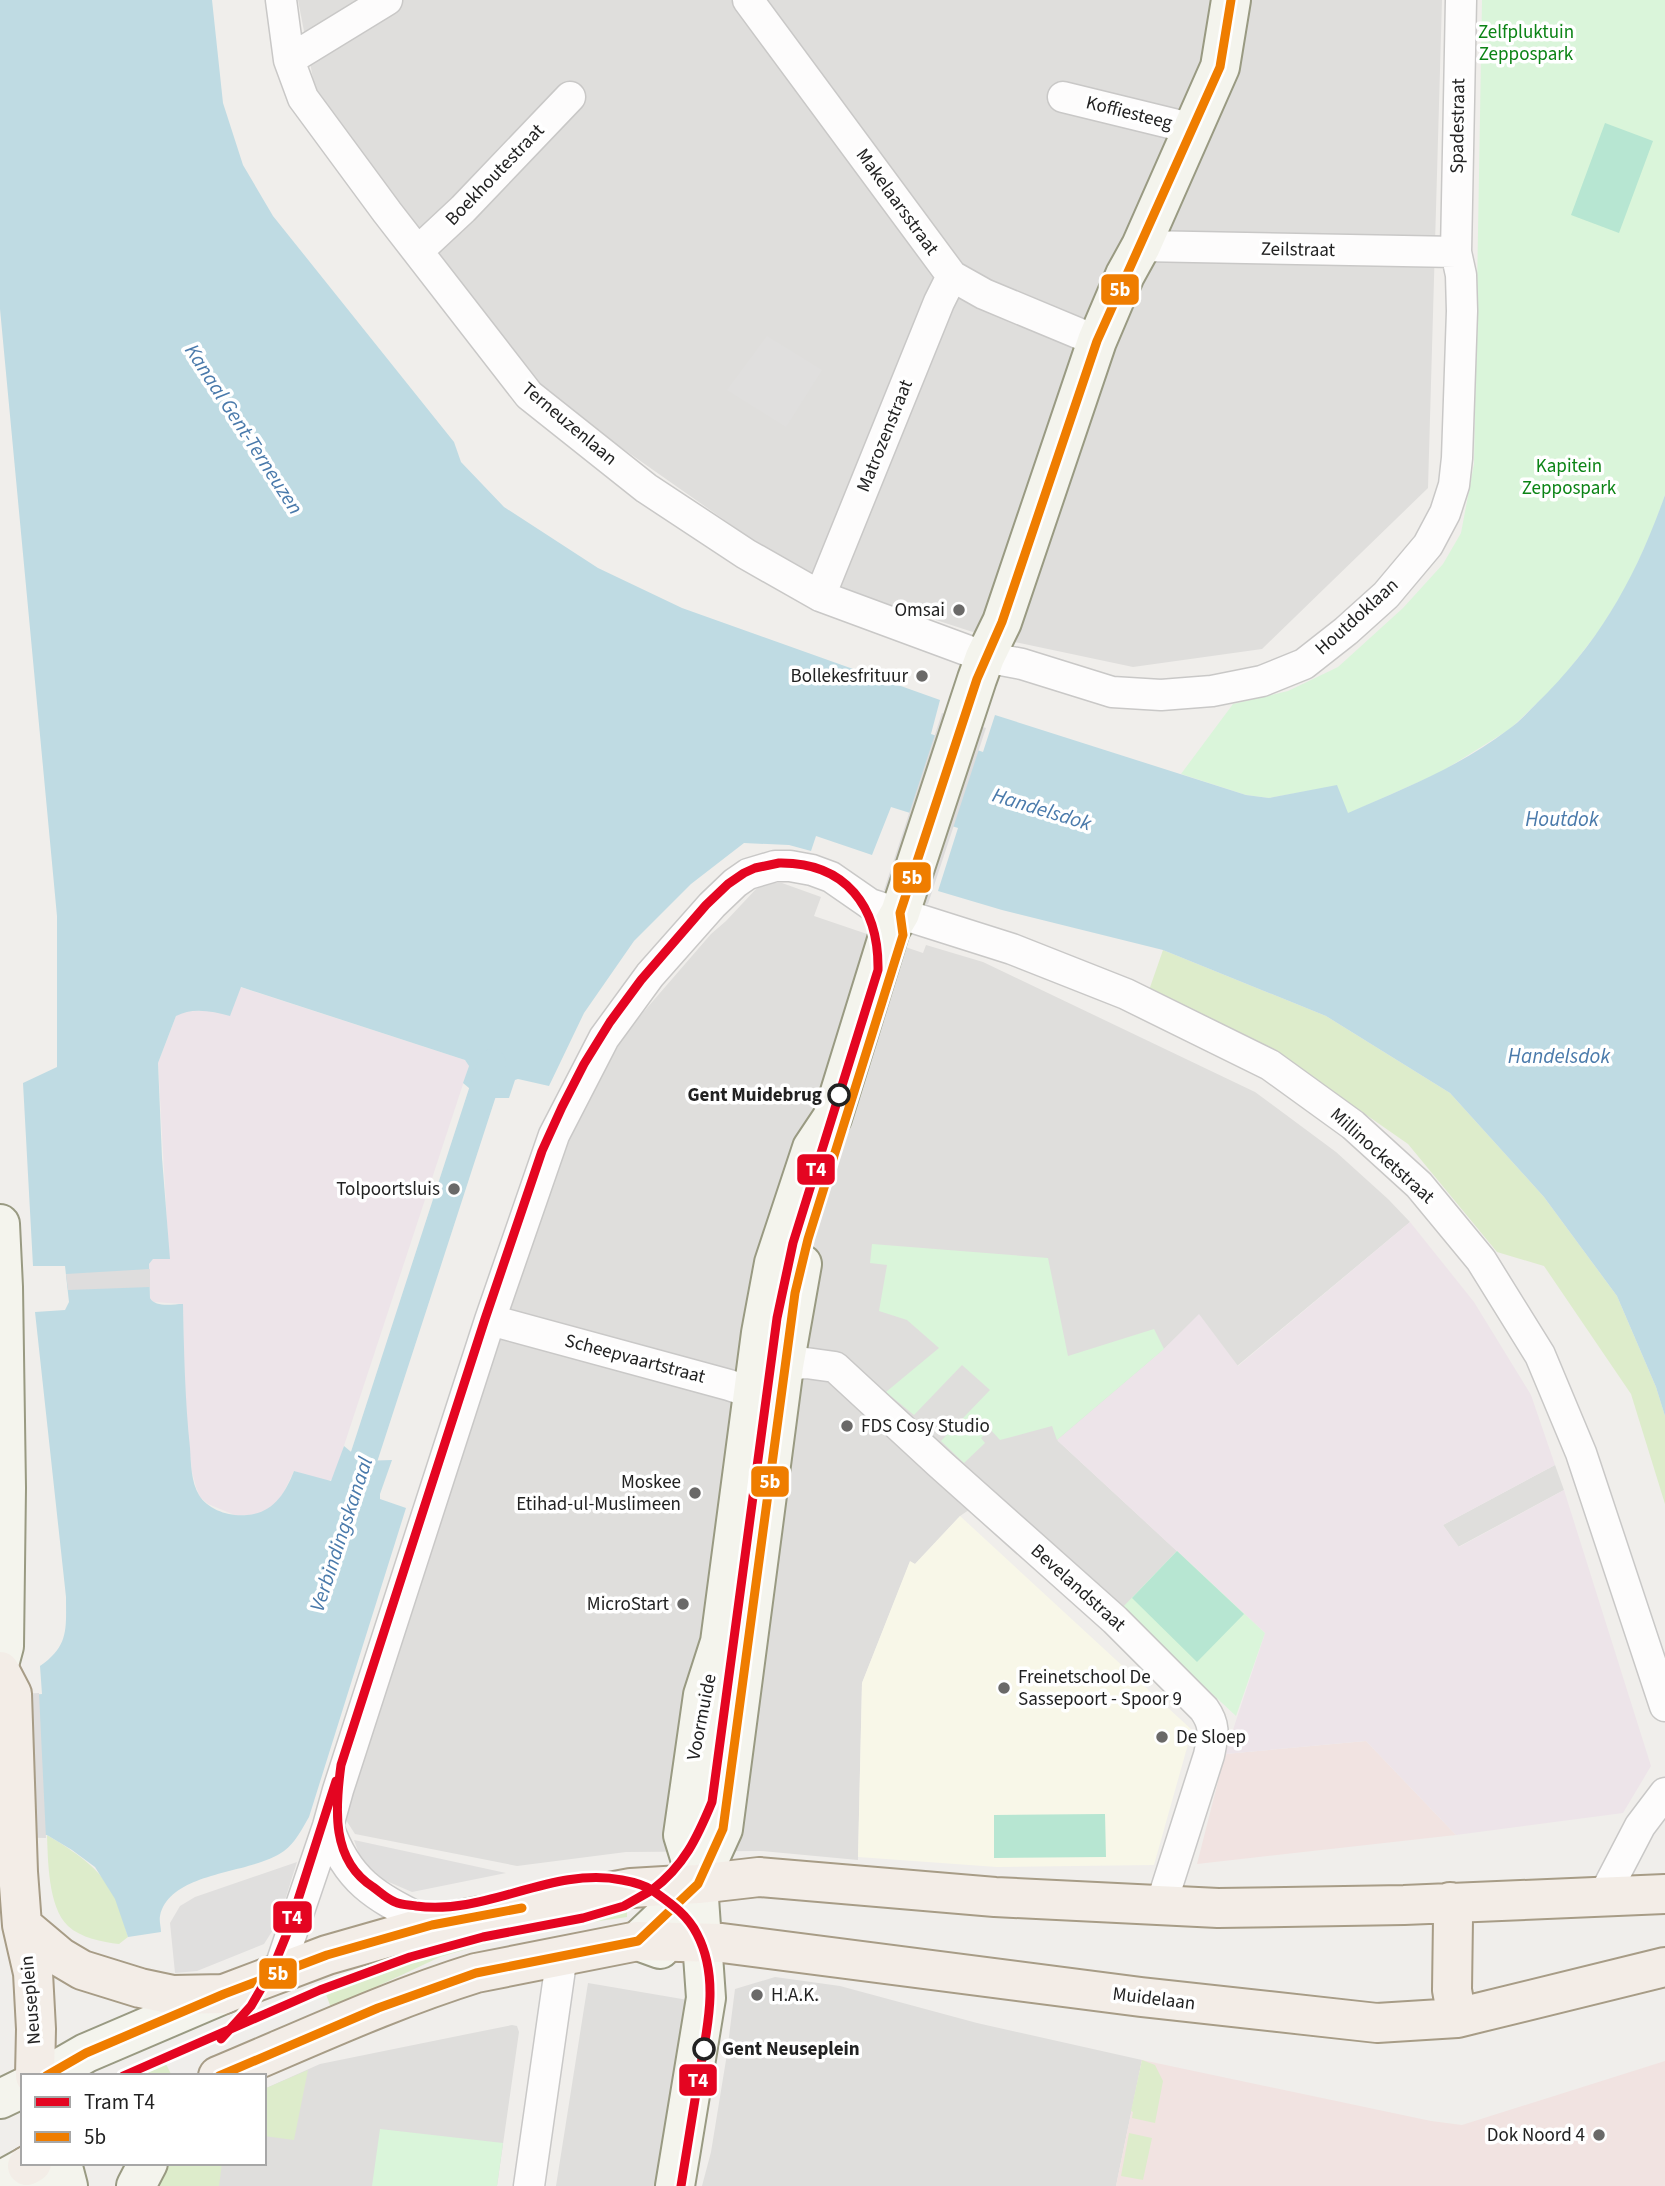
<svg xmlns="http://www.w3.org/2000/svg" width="1665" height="2186" font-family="'Source Sans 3',sans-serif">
<rect width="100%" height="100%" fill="#f0eeeb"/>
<path fill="#dfdedc" d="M298,0H1442L1428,488L1262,649L1133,667L982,635L807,578L535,387L316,94Z
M770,883H782L821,897L814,916L923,953L926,945L983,962L1255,1092L1336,1152L1388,1199L1410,1222L1237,1366L1199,1315L1164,1349L1058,1441L1177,1551L1119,1612L991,1495L960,1516L915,1564L910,1562L862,1683L858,1860L761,1851L626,1852L517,1866L355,1834L344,1817L494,1328L571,1128L627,1031L711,934L726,921L756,889Z
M1555,1465L1564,1490L1458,1547L1443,1525Z
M775,1977L840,1986L977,2023L1142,2060L1116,2186H702L711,2152L726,2060L735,1989Z
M588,1983L688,2000L661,2186H556Z
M512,2025L517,2026L519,2032L497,2186H157L169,2163H264V2089L320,2064Z"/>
<path fill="#f1e3e1" d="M1366,1741L1456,1835L1197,1864L1225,1754Z
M1142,2060L1431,2121L1462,2125L1665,2061V2186H1116Z"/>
<path fill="#ede4e9" d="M240,987L465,1060L469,1066L333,1479L327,1481L294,1471L282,1496L270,1509L259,1514L237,1516L208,1504L200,1497L196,1487L192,1472L185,1407L183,1304L153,1302L150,1298L149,1264L153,1259H169L158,1063L176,1016L182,1012L210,1010L230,1015Z
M1410,1222L1474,1302L1531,1395L1555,1465L1443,1525L1459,1547L1564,1490L1651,1766L1623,1813L1456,1835L1366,1741L1225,1754L1265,1633L1057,1440L1164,1349L1199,1314L1238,1366Z"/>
<path fill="#f8f7e8" d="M960,1516L1192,1730L1154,1865L997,1867L858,1857L862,1683L910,1561L915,1564Z"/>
<path fill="#ddeccb" d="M1163,950L1326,1016L1450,1093L1544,1197L1617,1296L1656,1387L1665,1416V1504L1631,1394L1544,1266L1497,1252L1408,1144L1299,1068L1147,996Z
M47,1835C75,1852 101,1868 116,1899C121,1911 124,1924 128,1937L119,1944C102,1942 81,1938 68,1926C48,1907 48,1860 47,1835Z
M627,1906V1917L565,1926L501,1939L440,1957L331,2008L322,1983L438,1945L498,1929Z
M161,2054L172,2076H111Z
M1142,2060L1155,2065L1163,2081L1155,2123L1132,2118L1133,2112L1131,2111Z
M308,2070L294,2140L264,2136V2089Z
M1129,2133L1152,2138L1143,2180L1121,2176Z
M169,2163H222L219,2186H157Z"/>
<path fill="#daf5da" d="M1482,0H1665V495L1653,529L1628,584L1601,628L1561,680L1510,729L1441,772L1347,814L1336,786L1269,798L1246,795L1181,774L1233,704L1288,691L1338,667L1403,608L1443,564L1461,533L1474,464Z
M872,1244L1048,1258L1068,1356L1154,1329L1164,1349L1057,1440L1052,1426L1000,1440L990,1429L981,1438L985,1443L964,1463L941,1441L990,1390L962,1365L914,1415L886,1392L939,1348L907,1320L879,1311L887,1265L870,1263Z
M1177,1551L1265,1633L1236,1716L1121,1609Z
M380,2129L503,2143L497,2186H372Z"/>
<path fill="#b7e6d2" d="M1605,123L1653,141L1619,233L1571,215Z
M1177,1551L1244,1614L1197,1662L1132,1598Z
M1105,1814L1106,1857L994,1858V1815Z"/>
<path fill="#e0dfde" d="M767,336L822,370L786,427L727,390Z
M354,1840L506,1873L412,1892L384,1880L363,1865Z
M297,1862L278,1922L264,1944L197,1971L175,1973L170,1923L180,1906L195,1897Z"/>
<path fill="#bfdbe3" d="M0,0H212L223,103L243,165L273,216L454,442L461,462L504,507L598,568L682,608L940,700L931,734L983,752L995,715L1246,795L1269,798L1337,785L1348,813C1403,789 1461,766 1509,729C1519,722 1528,712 1537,703C1600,642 1636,577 1665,495V1416L1656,1387L1617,1296L1544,1197L1450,1093L1326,1016L1163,950L1002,910L938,891L958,828L891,807L872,855L816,836L811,851L789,845L744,843L691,884L634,941L584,1013L549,1086L518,1079L515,1080L509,1098H481L463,1083L469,1066L465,1060L241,987L230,1016C212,1011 192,1007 176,1016L158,1063L162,1158L170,1259H153L149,1264L150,1298C156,1308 172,1304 183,1304C184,1352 185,1400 190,1448C191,1463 191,1482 199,1495C208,1510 230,1517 247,1515C273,1513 285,1494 294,1471L331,1481L344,1446L362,1461L392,1460L380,1494V1499L406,1508L309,1817C302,1829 295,1843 284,1851C251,1875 170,1870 160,1916C159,1921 161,1927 161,1932L128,1937L115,1899L95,1867L72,1850L47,1835L0,1834V1698L42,1694L40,1666C69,1646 66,1629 66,1597L35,1312L65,1310L69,1302L65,1266H33L23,1083L57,1067V916L0,309Z"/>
<path fill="#dedddd" d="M942,713L986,728L928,904L916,903L893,896L884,890Z
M150,1269V1287L68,1290L66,1274Z
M39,1693L46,1838L0,1837V1695Z"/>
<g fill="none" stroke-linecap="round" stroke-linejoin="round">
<path stroke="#bfdbe3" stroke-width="28" d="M351,1497L492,1063"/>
<g stroke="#c9c8c7" stroke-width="33">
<path id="street" d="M281,0L289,60L303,98L387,212L529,395L646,488L746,554L820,596L985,657L1022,664L1112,692L1161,695L1212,691L1262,681L1304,664L1346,631L1386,595L1428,545L1445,513L1454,485L1457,458L1462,311L1461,275L1456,252L1461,0
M748,0L952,276L984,294L1097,341
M289,60L387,0
M1063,97L1194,129
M1141,246L1456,252
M418,251L463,209L570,97
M820,596L939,302L952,276
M490,1320L729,1385L753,1393L773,1395
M784,1366L806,1363L835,1367L940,1464L1115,1620L1204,1709C1216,1726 1213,1735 1209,1755L1161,1905
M328,1826C349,1886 380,1898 432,1925
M1603,1897L1640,1826L1665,1793
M278,1973L328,1826L338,1790L490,1320L554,1135L604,1038L650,975L712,905L735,883L748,874L775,866H790L812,870L831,877L870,904L1012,949L1126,994L1270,1065L1353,1125L1419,1185L1481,1260L1540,1355L1581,1453L1665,1706
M529,2186L562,1955"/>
</g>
<g stroke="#999a82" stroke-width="42">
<path id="secondary" d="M0,1224L3,1287L6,1488L4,1646L0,1661
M660,1949L638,1941L698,1884L723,1829L784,1366L802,1264
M46,2076L86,2053L224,1994
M0,2099L23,2088
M62,2163L68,2186
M0,2181L27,2166L32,2186
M136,2186L148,2163
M675,2186L706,1998L698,1884L683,1835L703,1695L720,1642L761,1333L774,1263L812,1148L832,1118L890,930L900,913L977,679L985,657L1002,622L1097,341L1125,275L1141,246L1220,67L1231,0"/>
</g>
<g stroke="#a79c86" stroke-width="42">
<path id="primary" d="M0,1671L12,1694L18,1872L22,1925L33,1973L36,2029L35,2076
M1450,1902L1453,1919L1452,1990L1457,2018
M22,1925L60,1957L82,1970L140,1988L173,1995L224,1994L327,1955L432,1925L631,1888L698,1884L759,1877L995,1897L1218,1908L1404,1905L1665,1894
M218,2076C302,2041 389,2000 476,1973L638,1941L722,1943L1141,1997L1377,2023L1457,2018L1665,1967
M27,2166L32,2163"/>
</g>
<use href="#street" stroke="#fdfcfc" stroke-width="30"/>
<use href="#secondary" stroke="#f4f4ed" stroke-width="38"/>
<use href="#primary" stroke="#f3ede7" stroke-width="38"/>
<g stroke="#fff" stroke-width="14">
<path id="bus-1" d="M46,2076L86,2053L224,1994L327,1955L432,1925L522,1908
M219,2076L378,2008L476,1973L638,1941L698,1884L723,1829L795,1293L808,1239L903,935L900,913L977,679L1002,622L1097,341L1220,67L1231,0"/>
</g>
<use href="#bus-1" stroke="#ef7d00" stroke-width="9"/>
<g stroke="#fff" stroke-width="14">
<path id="tram-1" d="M779,863C846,862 879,907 878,970L793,1243L777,1318L712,1802C697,1838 684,1866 652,1890C642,1884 633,1882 622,1880C552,1866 486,1916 416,1906C410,1905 401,1905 395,1902C387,1899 380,1892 373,1887C331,1860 335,1809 341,1765L485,1319L542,1151L562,1107L584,1064L610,1022L641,980L706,905L728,884L744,873L755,868Z
M652,1890C670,1903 687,1914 697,1934C721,1980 706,2033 698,2081C692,2116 687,2151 681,2186
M221,2039L251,2006L272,1970L288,1931L336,1781
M123,2076L320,1990L410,1957L483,1937L583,1918L624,1906L652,1890"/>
</g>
<use href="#tram-1" stroke="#e40521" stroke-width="9"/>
</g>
<g fill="#6a6968" stroke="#fff" stroke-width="2.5">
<circle cx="959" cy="610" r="7"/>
<circle cx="922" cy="676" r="7"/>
<circle cx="454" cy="1189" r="7"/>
<circle cx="847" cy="1426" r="7"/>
<circle cx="695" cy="1493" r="7"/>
<circle cx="683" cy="1604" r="7"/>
<circle cx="1004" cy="1688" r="7"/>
<circle cx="1162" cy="1737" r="7"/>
<circle cx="757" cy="1995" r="7"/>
<circle cx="1599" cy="2135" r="7"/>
</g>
<g fill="#fff" stroke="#222" stroke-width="3.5">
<circle cx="839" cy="1095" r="10"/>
<circle cx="704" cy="2049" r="10"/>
</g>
<g text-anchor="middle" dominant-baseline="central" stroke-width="7" stroke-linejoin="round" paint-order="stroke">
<g font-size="19" fill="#0c8416" stroke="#fff">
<text x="1526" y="32">Zelfpluktuin<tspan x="1526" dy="22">Zeppospark</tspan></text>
<text x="1569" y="466">Kapitein<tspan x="1569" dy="22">Zeppospark</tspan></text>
</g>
<g font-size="19" fill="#222" stroke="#fff">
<text transform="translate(1129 113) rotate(14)">Koffiesteeg</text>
<text transform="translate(1458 126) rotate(-89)">Spadestraat</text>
<text transform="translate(495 175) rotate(-46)">Boekhoutestraat</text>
<text transform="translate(897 202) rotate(54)">Makelaarsstraat</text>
<text transform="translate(1298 250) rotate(1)">Zeilstraat</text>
<text transform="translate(569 424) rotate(40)">Terneuzenlaan</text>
<text transform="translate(885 436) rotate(-68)">Matrozenstraat</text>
<text transform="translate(1357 617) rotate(-42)">Houtdoklaan</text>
<text transform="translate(1382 1156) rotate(42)">Millinocketstraat</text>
<text transform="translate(635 1359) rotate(15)">Scheepvaartstraat</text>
<text transform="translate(1078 1588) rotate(42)">Bevelandstraat</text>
<text transform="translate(702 1717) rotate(-79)">Voormuide</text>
<text transform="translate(1154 1999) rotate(7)">Muidelaan</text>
<text transform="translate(31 2000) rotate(-95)">Neuseplein</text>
</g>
<g font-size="19" fill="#222" stroke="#fff" text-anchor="end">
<text x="945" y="610">Omsai</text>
<text x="908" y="676">Bollekesfrituur</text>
<text x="440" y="1189">Tolpoortsluis</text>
<text x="861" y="1426" text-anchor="start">FDS Cosy Studio</text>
<text x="681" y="1482">Moskee<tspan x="681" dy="22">Etihad-ul-Muslimeen</tspan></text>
<text x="669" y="1604">MicroStart</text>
<text x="1018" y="1677" text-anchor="start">Freinetschool De<tspan x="1018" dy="22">Sassepoort - Spoor 9</tspan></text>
<text x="1176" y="1737" text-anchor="start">De Sloep</text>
<text x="771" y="1995" text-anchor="start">H.A.K.</text>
<text x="1585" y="2135">Dok Noord 4</text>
</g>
<g font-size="19" font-weight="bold" fill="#222" stroke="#fff" text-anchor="end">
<text x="822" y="1095">Gent Muidebrug</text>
<text x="722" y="2049" text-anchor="start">Gent Neuseplein</text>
</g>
<g font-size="21" font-style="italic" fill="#4a7aab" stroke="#fff">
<text transform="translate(244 429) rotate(57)">Kanaal Gent-Terneuzen</text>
<text transform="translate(1042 809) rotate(17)">Handelsdok</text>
<text x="1562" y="819">Houtdok</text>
<text x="1559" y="1056">Handelsdok</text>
<text transform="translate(341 1534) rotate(-72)">Verbindingskanaal</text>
</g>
</g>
<g stroke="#fff" stroke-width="2.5">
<rect x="1100" y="273" width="40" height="33" rx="7" fill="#ef7d00"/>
<rect x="892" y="861" width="40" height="33" rx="7" fill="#ef7d00"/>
<rect x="796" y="1153" width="40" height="33" rx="7" fill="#e40521"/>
<rect x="750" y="1465" width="40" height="33" rx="7" fill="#ef7d00"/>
<rect x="272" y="1900" width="41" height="34" rx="7" fill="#e40521"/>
<rect x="258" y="1957" width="40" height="33" rx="7" fill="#ef7d00"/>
<rect x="678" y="2063" width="40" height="34" rx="7" fill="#e40521"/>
</g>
<g font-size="19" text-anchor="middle" font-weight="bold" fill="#fff">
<text x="1120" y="296">5b</text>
<text x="912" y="884">5b</text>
<text x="816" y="1176">T4</text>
<text x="770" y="1488">5b</text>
<text x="292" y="1924">T4</text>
<text x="278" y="1980">5b</text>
<text x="698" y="2087">T4</text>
</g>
<rect x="21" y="2074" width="245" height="91" fill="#ffffff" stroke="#a7a7a7" stroke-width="2"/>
<rect x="35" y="2097" width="35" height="10" fill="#e40521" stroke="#a7a7a7" stroke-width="2"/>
<text x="84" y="2109" font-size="21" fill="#222222">Tram T4</text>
<rect x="35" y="2132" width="35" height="10" fill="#ef7d00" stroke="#a7a7a7" stroke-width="2"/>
<text x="84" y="2144" font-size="21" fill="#222222">5b</text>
</svg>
